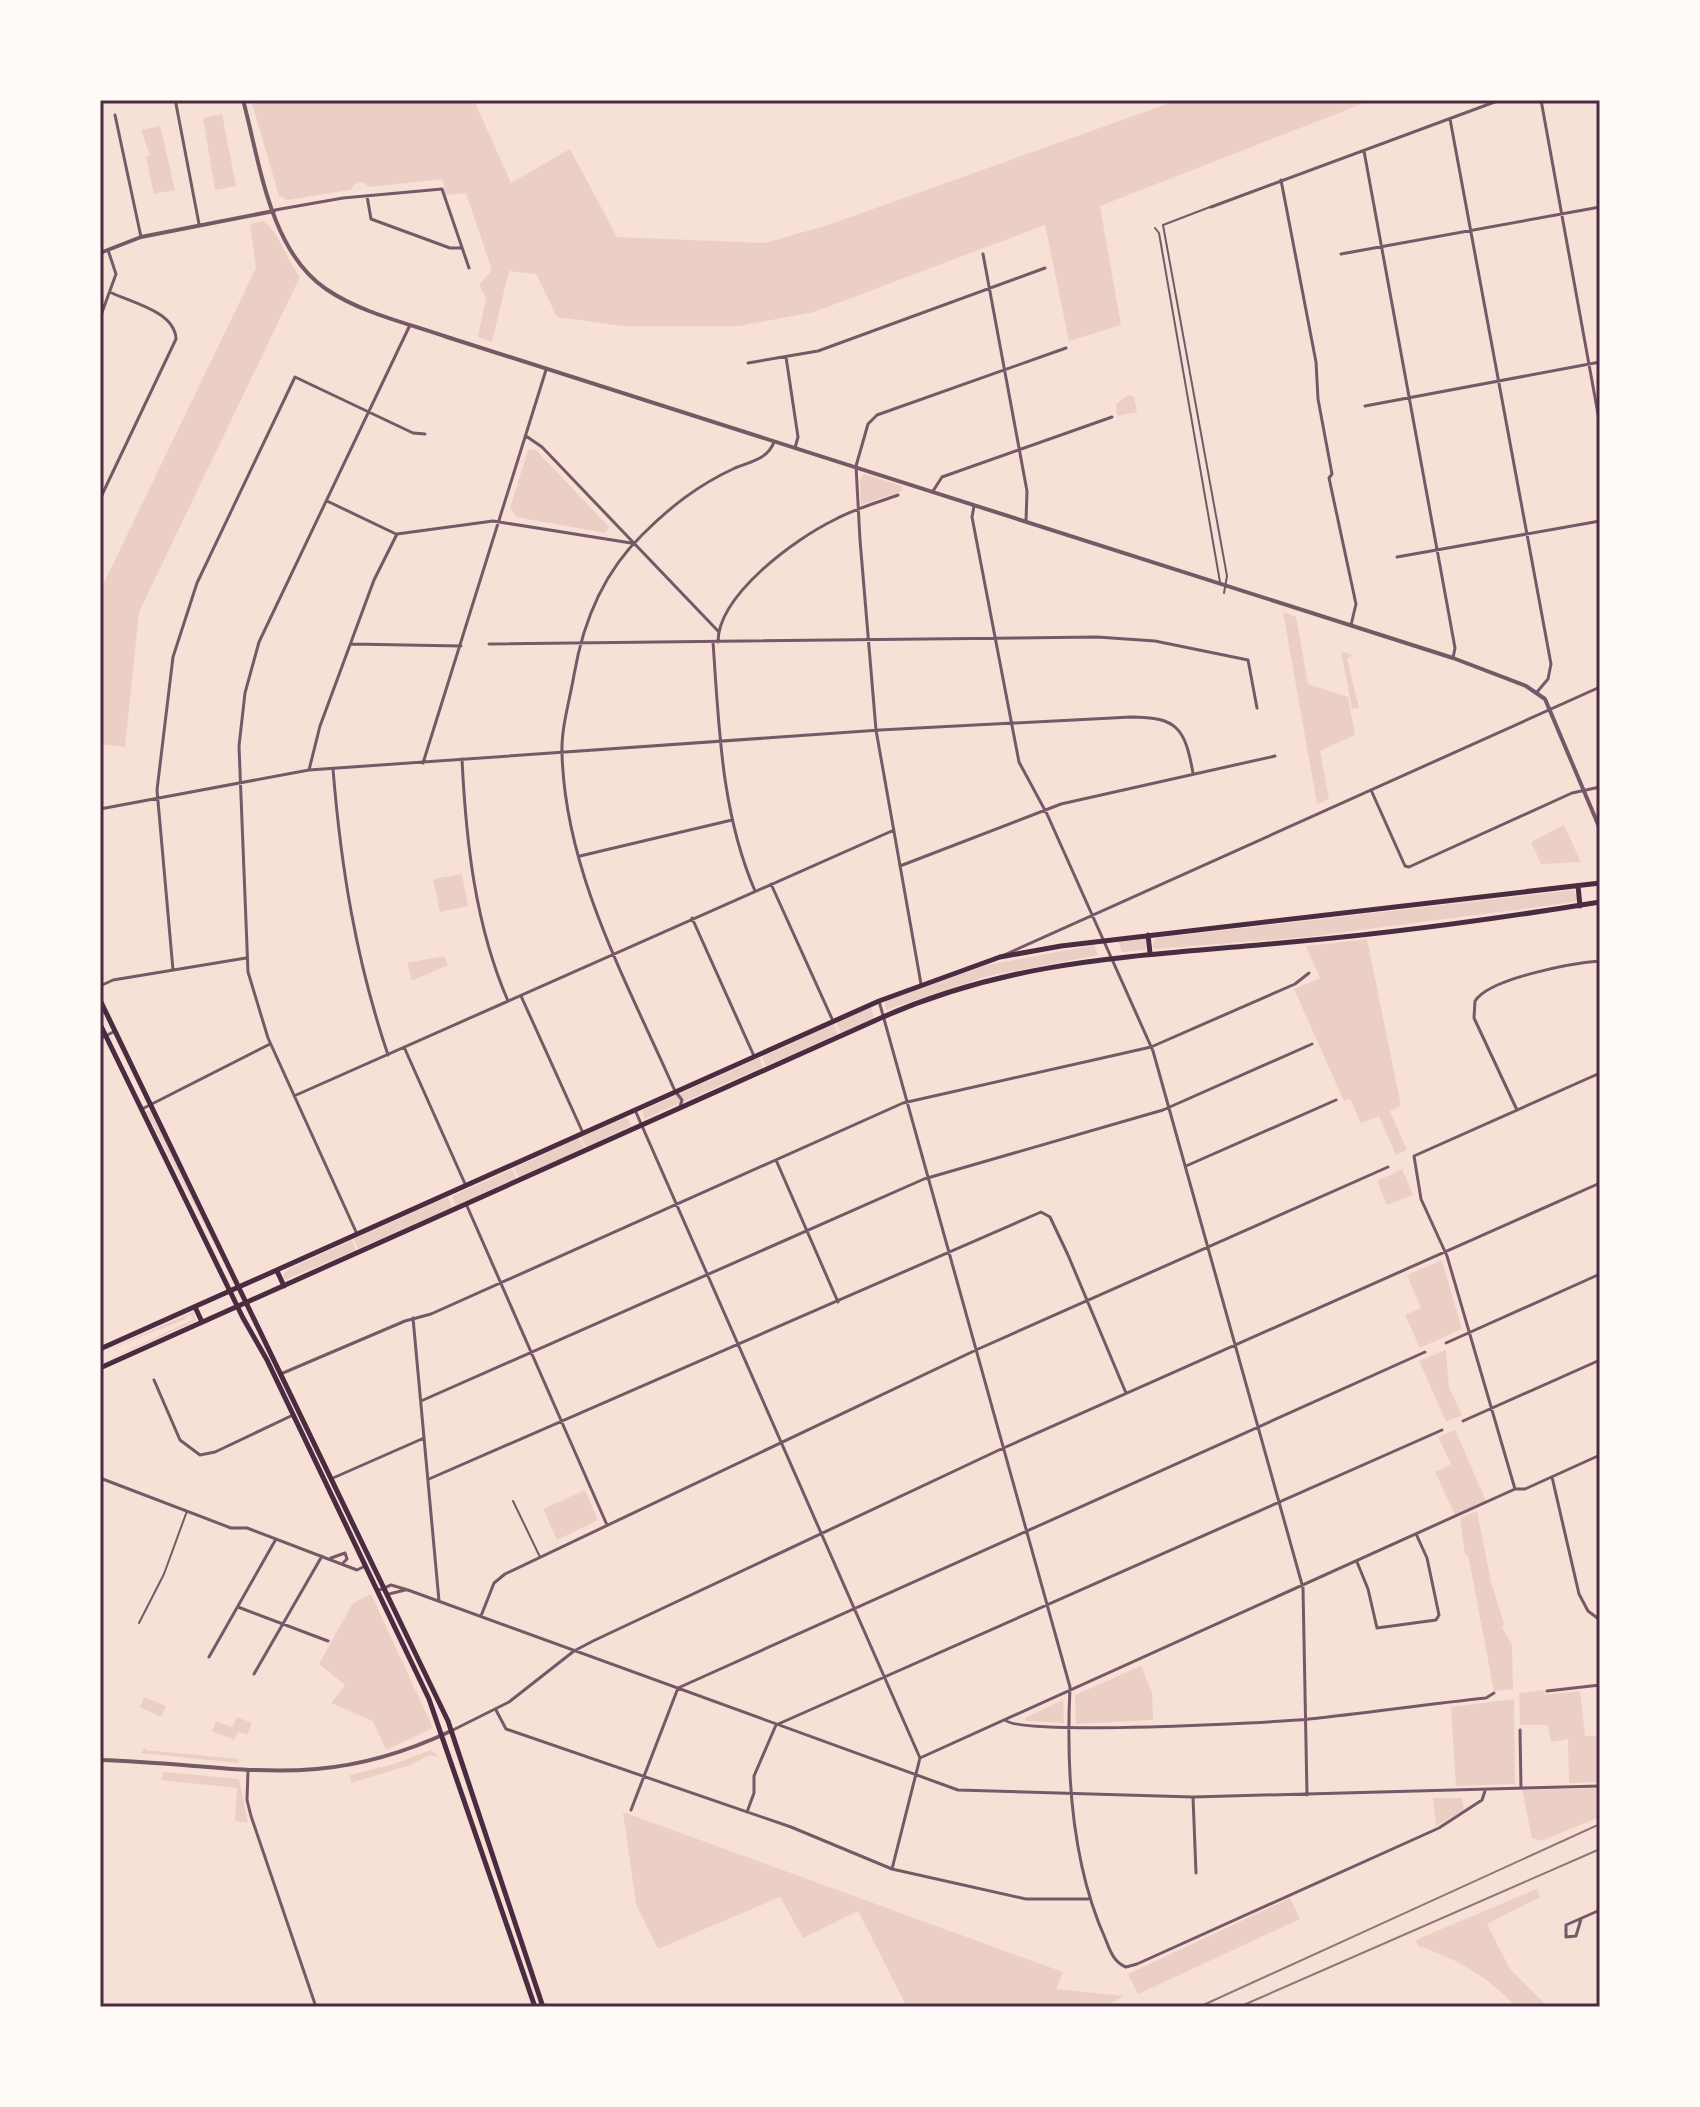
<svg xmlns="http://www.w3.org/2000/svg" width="1700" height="2107" font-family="'Alegreya Sans',sans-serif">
<rect width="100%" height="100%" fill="#f7e1d7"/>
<path fill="#ebcfc5" d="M251,100H474L511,183L570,149L617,237L765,243L828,225L1178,100H1372L1100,206L1121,325L1069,341L1045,225L814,312L739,326H622L557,317L536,274L509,271L492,342L478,337L486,298L479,285L492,270L466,193L445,195L443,179L369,187L363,182L355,184L350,190L287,200L279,196Z
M222,114L236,186L215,190L203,118Z
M160,126L175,190L154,194L146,157L150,156L141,130Z
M263,221C279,231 287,261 300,277L139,612L125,747L100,744V591L256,268L250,224Z
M1128,395L1134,397L1137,412L1117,416L1116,404Z
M535,449L609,527L605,533L516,517L510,508L528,450Z
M864,474L903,486L902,491L861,505L860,480Z
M1283,612L1296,617L1308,684L1348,697L1355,735L1320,751L1329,799L1317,804Z
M1341,651L1353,655L1347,659L1359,708L1352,709Z
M1564,825L1581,862L1541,864L1531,842Z
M462,874L468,906L440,912L433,879Z
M1574,890L1578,900L1575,902L1307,937L1155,949L1152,946L1156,938Z
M1146,939V950L1122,952L1118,942Z
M1367,939L1401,1106L1390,1111L1407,1150L1396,1155L1379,1116L1361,1123L1350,1099L1344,1101L1294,989L1320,978L1306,946Z
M1094,945L1098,955L988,976L886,1010L885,1001L987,965Z
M444,956L448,965L412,981L407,963Z
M871,1007L874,1018L841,1033L836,1023Z
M834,1024L838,1034L766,1066L762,1057Z
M759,1058L763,1067L644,1119L643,1110Z
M152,1110L223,1261L146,1111Z
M627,1117L631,1126L586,1147L581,1137Z
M579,1138L584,1148L519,1177L514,1168Z
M512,1169L516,1178L456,1205L452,1196Z
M1402,1169L1413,1195L1387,1205L1377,1181Z
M448,1197L452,1207L358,1249L354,1239Z
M352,1240L356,1250L285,1280L283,1275L289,1269Z
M1442,1260L1462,1329L1420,1348L1405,1315L1421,1308L1407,1275Z
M193,1312L196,1321L100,1364L194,1319L189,1314L186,1319L100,1353Z
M1446,1350L1449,1388L1462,1415L1446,1422L1419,1361Z
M1455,1430L1486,1501L1455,1515L1435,1472L1451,1464L1438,1437Z
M585,1490L598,1520L557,1540L543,1509Z
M1477,1511L1491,1582L1504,1624L1502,1627L1512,1645L1513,1689L1494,1691L1468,1555H1465L1460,1518Z
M371,1594L433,1728L386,1750L373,1721L331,1703L345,1685L319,1664L353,1603Z
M1141,1666L1152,1692L1153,1720L1076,1724L1075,1695Z
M1544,1690L1545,1695L1580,1691L1585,1736H1600V1782L1569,1783L1568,1739L1551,1742L1548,1725H1520L1519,1693Z
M144,1697L166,1706L161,1717L140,1707Z
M1514,1699L1515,1784L1456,1786L1451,1707Z
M1063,1700L1064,1723L1026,1721L1025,1718Z
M237,1717L252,1723L247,1735L238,1732L234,1740L212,1731L216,1721L232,1727Z
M146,1747V1750L239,1759L238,1763L141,1753Z
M431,1750L439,1757L430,1755L410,1765L351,1783L350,1775L394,1764Z
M164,1772L239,1779L248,1823L235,1821L237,1788L161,1780Z
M1600,1788V1817L1541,1841L1532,1838L1522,1790Z
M1433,1798H1462L1464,1810L1436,1826Z
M623,1812L1063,1972L1056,1989L1124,1996L1104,2007H907L858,1911L803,1938L780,1897L658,1949L636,1904Z
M1537,1889L1540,1897L1487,1924L1510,1969L1548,2007H1516C1490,1978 1456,1958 1418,1946L1416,1941L1420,1938Z
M1290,1898L1300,1919L1138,1994L1128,1974Z"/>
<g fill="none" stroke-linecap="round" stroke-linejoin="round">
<path stroke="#755966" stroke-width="2" d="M1210,207L1163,225L1227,576L1224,593
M1155,228L1159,233L1220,582
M513,1501L540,1557
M139,1623L164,1574L187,1511"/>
<path stroke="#755966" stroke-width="3" d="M1541,100L1600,425
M176,104L199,224
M115,115L141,237
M1450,119L1551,664L1548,679L1537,692
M1364,151L1447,604L1455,648L1453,658
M1281,180L1316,362L1318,399L1332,474L1329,478L1356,604L1351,625
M367,196L371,219L450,248H462
M1211,207L1500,100
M275,210L343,198L442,189L469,268
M983,254L1027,491L1026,521
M1341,254L1600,207
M100,318L116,274L108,250
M786,357L798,437L795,448
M748,363L818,351L1045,268
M1365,406L1600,362
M526,436L542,447L718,631
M933,491L942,477L1112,417
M100,499L176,339C175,312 133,303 112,293
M327,501L396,534
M974,506L972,517L1019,762L1047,814L1153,1051L1303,1588L1307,1795
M397,534L493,521L631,543
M1397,557L1600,521
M713,642C719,726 721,812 755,891
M718,642C718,595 795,539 834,520C854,509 876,503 898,495
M351,644L461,646
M489,644L1097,637L1155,641L1248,660L1257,708
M462,759C466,841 475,925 508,1001
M423,763L546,370
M333,769C341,868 356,960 388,1055
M309,770L320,726L374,580L397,534
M1371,790L1405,866L1409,867L1572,793L1600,787
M100,809L309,770L880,730L1131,717C1178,717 1185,729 1193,773
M580,856L732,820
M900,866L1061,804L1275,756
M771,884L833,1021
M692,918L754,1056
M1002,956L1600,687
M173,970L157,790L173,657L197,583L295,377L413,433L425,434
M921,984L876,730L860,540L856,466L868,424L877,415L1066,348
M100,986L113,980L246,958
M521,996L583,1133
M879,1001L1070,1687C1066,1770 1071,1862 1105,1938C1110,1950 1113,1962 1126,1967L1137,1964L1439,1828L1482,1800L1485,1791
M100,1039L115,1031
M404,1047L466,1186
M294,1096L894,830
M680,1107L682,1100L675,1091C628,984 565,873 562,753C561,728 570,699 574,675C583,622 603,573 642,535C670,507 698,485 735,468C750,462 768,459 774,442
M142,1109L270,1044
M635,1110L920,1758L892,1869
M1517,1110L1474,1018L1475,1001C1490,978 1573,963 1600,961
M776,1160L838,1302
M1186,1166L1336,1100
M467,1206L607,1525
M357,1234L268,1038L248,972L239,746L245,693L259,642L410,325
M413,1318L439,1601
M1446,1343L1600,1274
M283,1373L405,1321L431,1314L903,1103L1151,1047L1295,984L1309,973
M154,1380L180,1440L200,1455L215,1452L293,1415
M421,1401L924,1179L1163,1110L1312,1044
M1463,1421L1600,1360
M1552,1477L1579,1594L1588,1611L1600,1620
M100,1478L231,1528H247L357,1570L365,1566
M333,1478L424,1438
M429,1479L1041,1212L1050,1217L1068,1255L1126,1393
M1515,1489L1447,1256L1421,1199L1414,1156L1600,1073
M331,1558L345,1553L347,1559L343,1563
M1357,1562L1368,1589L1377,1628L1436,1620L1439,1615L1427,1558L1417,1536
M377,1591L391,1585L408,1590L958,1790L1193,1797L1600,1786
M389,1594L405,1590
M238,1607L328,1641
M481,1616L494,1583L505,1574L976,1350L1388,1167
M209,1657L276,1539
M254,1674L322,1556
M678,1688L1425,1352
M1547,1691L1600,1685
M496,1710L506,1729L791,1827L892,1869L1026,1899H1088
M1005,1720C1022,1736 1271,1723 1309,1719C1368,1713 1427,1704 1486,1698L1494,1693
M1520,1730L1521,1788
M451,1731L509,1702L574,1651L593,1641L999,1450L1600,1183
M920,1758L1515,1489H1525L1600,1455
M248,1771L247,1800L251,1816L316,2007
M1193,1797L1196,1873
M631,1810L678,1688
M747,1812L754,1793V1776L776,1725L1442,1430
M1581,1919L1576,1936L1566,1937V1925L1600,1910"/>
<path stroke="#755966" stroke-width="4" d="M243,100C260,162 269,250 326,289C361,313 407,323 447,337L1453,658L1526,686L1545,699L1600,829
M100,253L141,237L274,211
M100,1760C238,1764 318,1794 451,1731"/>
<path stroke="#4a2c40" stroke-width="5" d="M100,1000L448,1721L543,2007
M100,1024L243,1318L267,1360L429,1699L535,2007"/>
<path stroke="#4a2c40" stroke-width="5" d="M1578,886L1580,906
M1148,935L1150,953
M277,1271L284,1286
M195,1307L202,1322
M100,1349L879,1001L1000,957L1061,946L1600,883
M100,1368L883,1017C1013,960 1130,957 1269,944C1379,935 1490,920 1600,902"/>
<path stroke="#8f747c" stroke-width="2" d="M1239,2007L1600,1849"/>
<path stroke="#8f747c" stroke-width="2" d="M1199,2007L1600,1824"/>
</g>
<rect width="1700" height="2107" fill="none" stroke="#fffaf5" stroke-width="204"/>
<rect x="102" y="102" width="1496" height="1903" fill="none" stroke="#4a2c40" stroke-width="3"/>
</svg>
